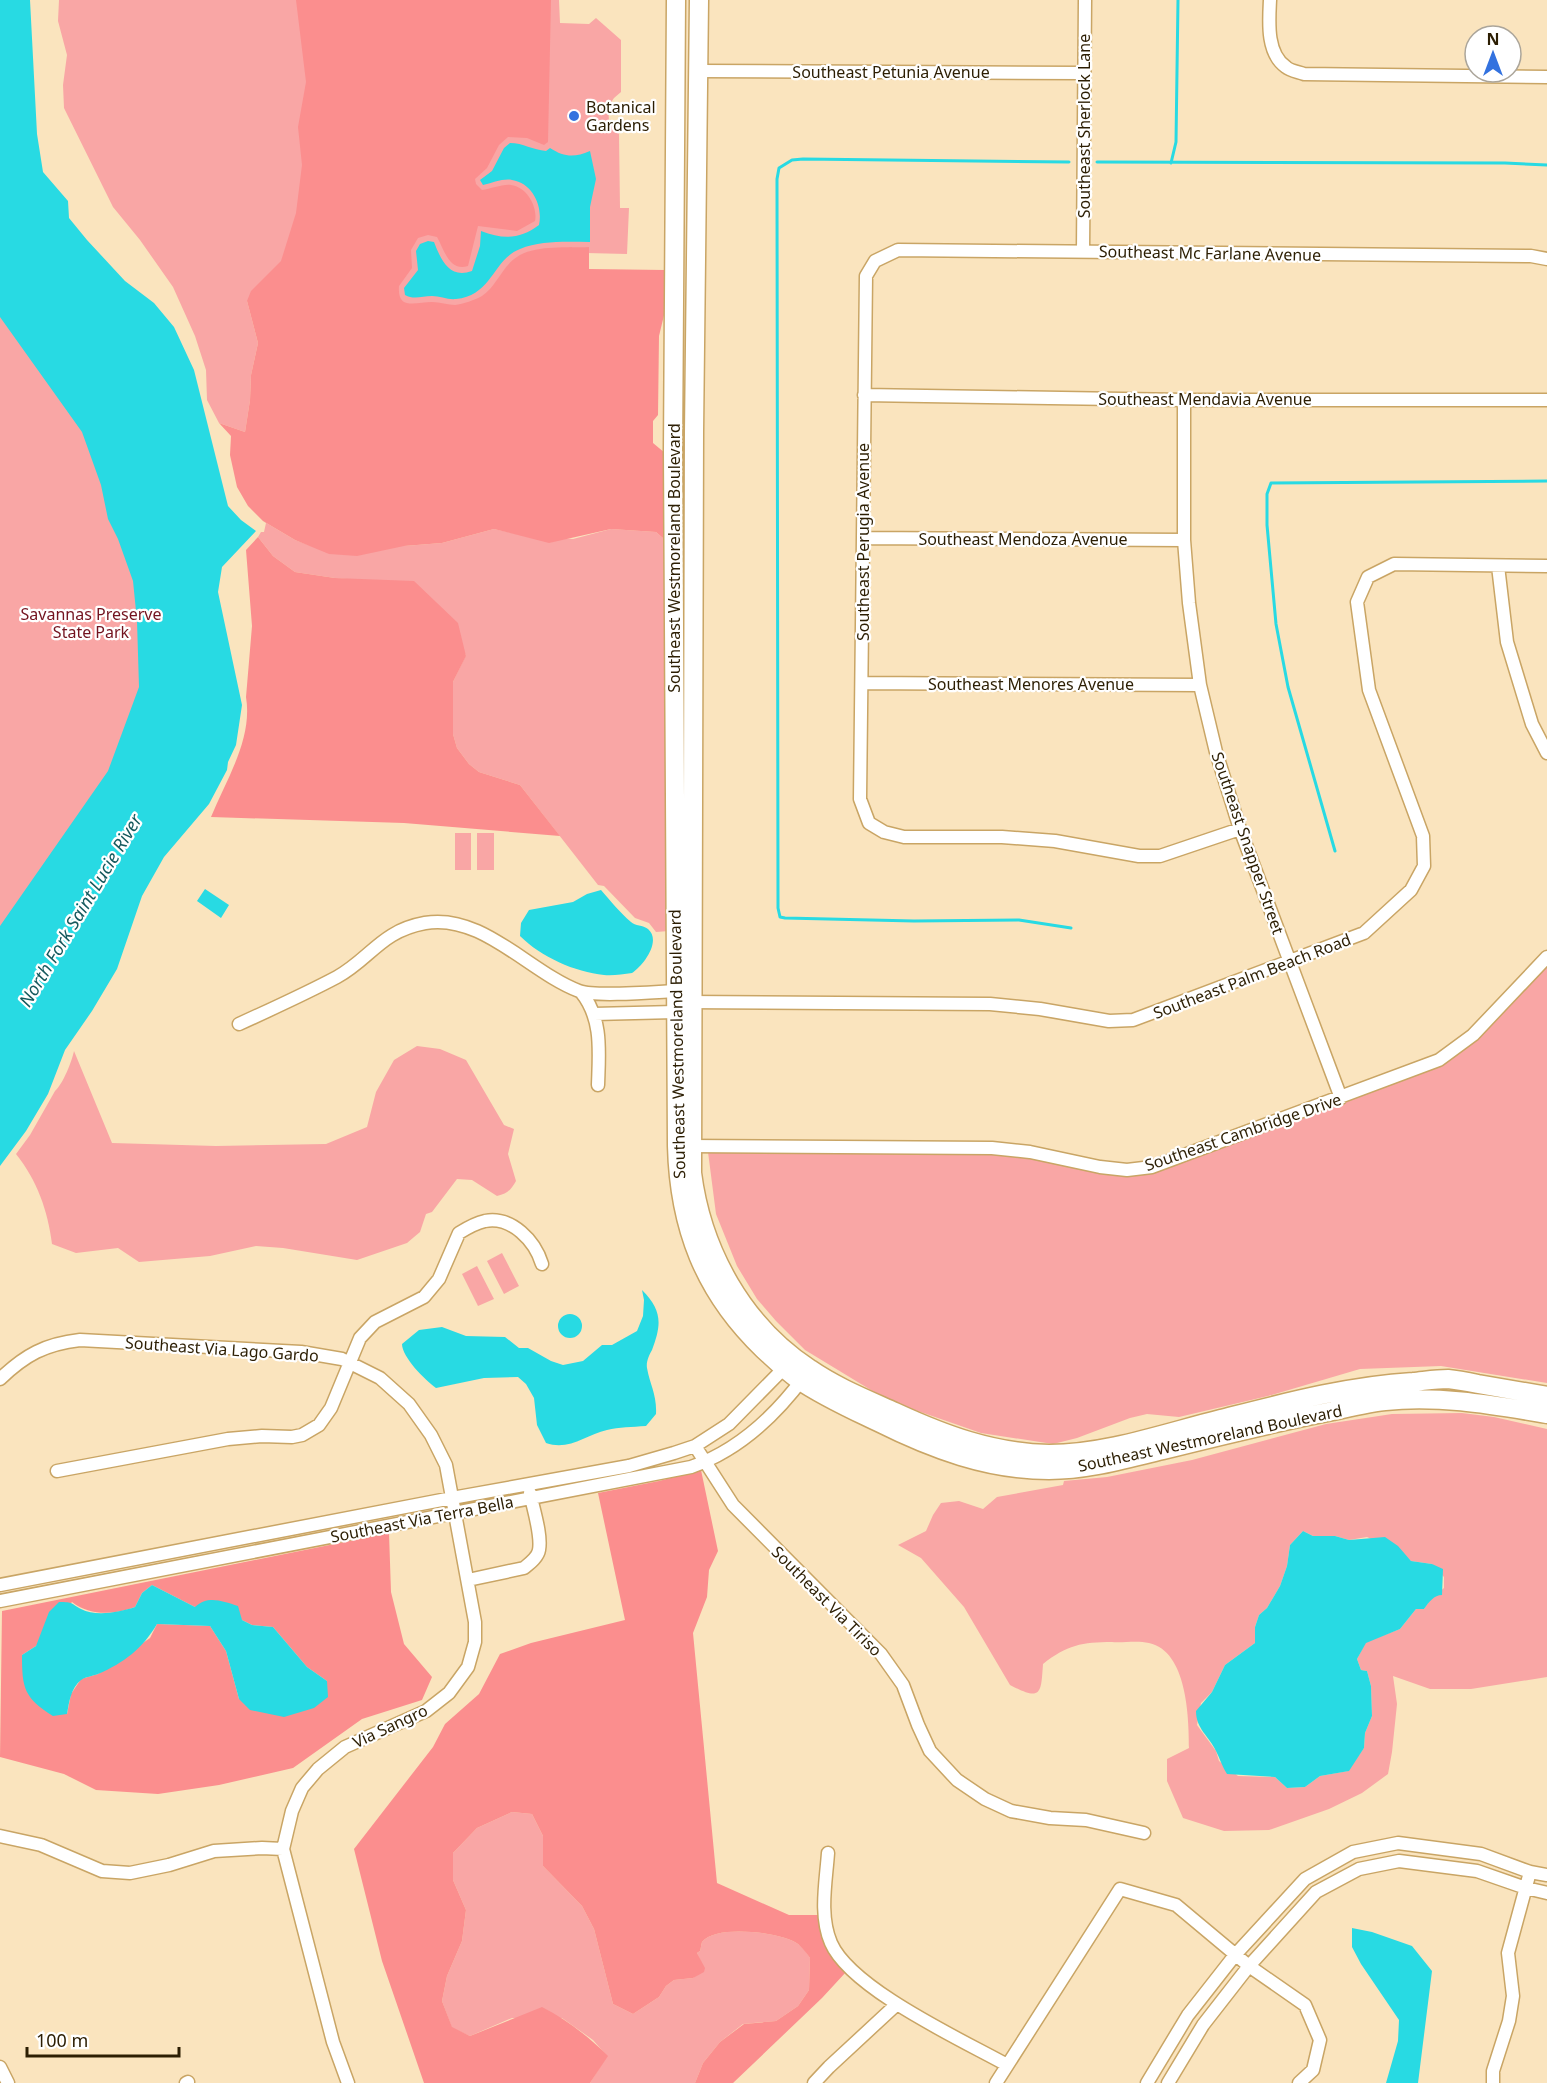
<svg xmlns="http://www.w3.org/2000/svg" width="1547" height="2083" font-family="'Noto Sans',sans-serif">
<rect width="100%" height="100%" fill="#fae4be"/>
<path fill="#f9a6a5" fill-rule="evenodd" d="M59,0H559L560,23L589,24L596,18L621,40V92L614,98L608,107L609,121L619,134L620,208H629L627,254L586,253L500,320L247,301L258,343L251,375L250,400L245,432L219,423L207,400L206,370L195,336L173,287L140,240L113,207L64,108L63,85L67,55L58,21Z
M0,154L183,613L0,1011Z
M263,521L295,540L311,546H404L442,543L494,529L521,535L573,539L611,529L656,532L664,539L669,931L656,932L649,923L635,918L604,886L598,885L520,785L479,772L469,764L457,748L453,734V682L466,655L371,581L335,578L295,572L273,556L258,537L261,532H264L266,523Z
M455,833H471V870H455Z
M477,833H494V870H477Z
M1547,965V1383L1441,1366L1360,1369L1268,1396L1179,1417L1147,1414L1130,1418L1077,1438L1053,1444L981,1433L889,1401L805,1350L776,1321L757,1299L737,1266L716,1214L708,1152L992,1154L1029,1157L1126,1175L1153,1173L1440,1066Z
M417,1046L440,1049L466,1060L504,1125L514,1129L508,1154L516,1181C511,1190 507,1194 497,1196L472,1180L457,1179L432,1212L426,1214L420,1232L407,1243L357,1260L283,1248L256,1246L210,1256L139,1262L118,1248L76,1253L52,1244C48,1211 37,1180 16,1154L30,1135L55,1091C63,1084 72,1061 74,1051L112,1143L216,1146L326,1144L367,1127L376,1092L394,1060Z
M502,1253L519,1286L504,1294L487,1261Z
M477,1266L494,1299L478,1306L462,1274Z
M1462,1413L1494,1417L1547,1429V1677L1471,1689H1430L1393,1676L1397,1704L1392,1752L1388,1774L1362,1793L1329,1809L1269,1830L1224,1831L1183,1818L1167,1781V1759L1189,1748C1189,1717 1187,1651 1149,1643C1137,1640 1123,1643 1112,1642C1082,1642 1067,1645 1043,1664C1041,1693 1042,1702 1010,1685L964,1607L921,1558L898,1545L926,1531L933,1515L941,1503L959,1501L983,1509L997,1497L1063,1485L1064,1481L1107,1477L1192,1460L1326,1424L1392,1414ZM1303,1531L1313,1536H1335L1349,1540L1367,1537L1404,1554L1411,1561L1432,1564L1444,1577V1588L1430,1600L1424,1609H1416L1400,1629L1366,1642L1357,1659L1361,1670L1367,1671L1371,1686L1372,1716L1365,1733L1364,1748L1348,1771L1320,1776L1305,1787L1287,1788L1275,1777L1238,1776L1219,1761L1216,1751L1197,1725L1201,1703L1212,1692L1225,1665L1255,1643V1627L1259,1615L1267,1608L1280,1586L1287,1566L1290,1545Z
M512,1812L532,1814L543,1836V1866L582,1906L594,1929L613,2004L633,2014L659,1997L666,1986L674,1980L693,1978L704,1968L697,1953L700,1951C701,1948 701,1945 702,1942C715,1924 782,1932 798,1944C803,1947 807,1954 810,1958L809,1990L798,2006L776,2021L743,2024L720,2042L703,2063L695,2083H590L607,2056L593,2040L562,2018H512L470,2036L452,2028L442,2001L447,1976L462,1941L466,1910L453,1880V1853L477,1828Z"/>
<path fill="#fb8e8e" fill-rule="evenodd" d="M296,0H551L548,142L544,145L527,138L508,137L499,145L487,168L475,179L476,184L482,190C491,189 502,184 511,185C527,187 538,207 535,221L517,231L478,226L468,266C449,272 444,249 437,237L428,235L418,238L411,250L412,268L399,286C397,311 416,302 432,302C440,302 448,305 455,305C463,304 475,300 482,296C498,285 502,265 520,255C539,245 567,248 589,247V269L665,270L666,307L659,336L658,415L653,421V443L665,453L664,539L656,532L611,529L549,543L494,529L442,543L404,546L357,556L329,554L295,540L263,521L248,506L237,487L230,455L231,436L219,423L245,432L250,400L251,375L258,343L247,301L251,291L281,261L296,213L302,165L298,127L306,82Z
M258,537L273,556L295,572L335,578L414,581L458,623L466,656L453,682V734L457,748L469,764L479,772L520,785L560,836L404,823L211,817C226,780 253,739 246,697L252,626L246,550Z
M701,1470L718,1551L709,1570L707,1597L693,1633L717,1883L789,1915H820L846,1972L822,1998L733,2083H695L703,2063L720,2042L744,2024L776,2021L798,2006L809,1990L810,1958C807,1954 802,1947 798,1944C782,1932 715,1924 702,1942C701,1945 701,1948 700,1951L697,1953L705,1968L704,1972L693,1978L674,1980L666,1986L659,1997L633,2014L613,2004L594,1929L582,1906L543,1866V1836L532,1814L512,1812L477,1828L453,1853V1880L466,1910L462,1941L447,1976L442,2001L452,2027L470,2036L542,2007C567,2020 588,2036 608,2056L590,2083H424L382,1961L354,1849L433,1747L445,1724L479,1694L500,1654L531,1643L625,1620L598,1493L659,1481Z
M389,1533L391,1592L404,1644L432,1677L422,1700L362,1719L293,1768L219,1785L158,1794L96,1790L64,1774L0,1757L2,1611ZM152,1585L195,1607L242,1620L252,1625L273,1627L307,1667L327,1681L239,1699L226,1651L210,1626L157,1624L150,1638L98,1674L81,1679L71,1694L67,1714L22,1655L36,1646L72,1602C90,1616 114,1615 135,1607L142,1593Z"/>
<path fill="#28dae3" d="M0,0H30L37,134L43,172L68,201L69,218L87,240L125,281L154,303L174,327L194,370L228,506L241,520L256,531L222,567L218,592L242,705L236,745L228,762L227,770L209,804L164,857L142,896L117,969L92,1011L65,1050L48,1094L26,1131L0,1166V926L108,771L139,687L137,621L133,581L118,539L108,519L101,485L82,432L0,317Z
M510,143C523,143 533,150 546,151L550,148C564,157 574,158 590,151L596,179L590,207V242C567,242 542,240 520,249C492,260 493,295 456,299C448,300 440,296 432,296C422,296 414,300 405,295L404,288L418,270L416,251L420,244L428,241L434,242C441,260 449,279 472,271L480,246L481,231C504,240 520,239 539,225C543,207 533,183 512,180C504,178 492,183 483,185L480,180L492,171L504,148Z
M205,889L229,905L221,918L197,901Z
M601,890C610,900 620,913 631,922C635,926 643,925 648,929C662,941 643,966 632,973C623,974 613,976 604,975C575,972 541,957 520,936L521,923L529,910L573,902L587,894Z
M642,1290C662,1310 662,1324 652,1350C649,1355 646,1362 647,1368C650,1385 657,1395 656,1414L646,1426C632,1427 619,1427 607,1430C586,1435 569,1451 546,1443L537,1425L534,1398L526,1384L518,1377L484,1378L436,1388C425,1380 402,1357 402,1344L419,1330L442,1327L466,1336L505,1337L519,1348H528L551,1361L563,1365L583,1361L602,1345H612L637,1331L643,1316L644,1300Z
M558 1326a12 12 0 1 1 24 0a12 12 0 1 1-24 0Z
M1303,1531L1313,1536H1335L1349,1540L1385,1537L1398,1546L1411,1561L1432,1564L1443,1569L1442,1595C1434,1595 1429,1602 1424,1609H1416L1400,1629L1366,1643L1357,1659L1361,1670L1367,1671L1371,1686L1372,1716L1365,1733L1364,1748L1349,1771L1320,1776L1305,1787L1287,1788L1275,1777L1227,1774C1222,1766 1220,1759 1216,1751C1209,1736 1196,1729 1196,1711L1212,1692L1225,1665L1255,1643V1627L1259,1615L1267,1608L1280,1586L1287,1566L1290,1545Z
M152,1585L195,1607C208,1595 222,1601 238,1606L242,1620L252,1625L273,1627L307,1667L327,1681L328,1697L314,1708L284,1717L250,1710L239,1699L226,1651L210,1626L157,1624C143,1648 124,1663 98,1674C93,1676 85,1677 81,1680C71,1688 69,1702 67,1714L53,1716C24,1698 22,1688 22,1655L36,1646L49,1612L59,1602C74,1602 70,1603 81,1609C96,1617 120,1612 135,1607L142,1593Z
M1352,1928L1372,1932L1412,1946L1432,1971L1418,2083H1386L1398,2041L1399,2020L1361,1964L1352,1947Z"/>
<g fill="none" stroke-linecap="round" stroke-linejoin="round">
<path stroke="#28dae3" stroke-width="3" d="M1069,162L803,159L792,160L779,168L777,179L778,908L780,917L785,918L914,921L1019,920L1071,928
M1097,162L1505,163L1547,165
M1171,163L1176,142L1178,0
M1335,851L1288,687L1276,624L1267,525V494L1271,483L1547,481"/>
<g stroke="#c9a565" stroke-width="15">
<path id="street" d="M1270,0C1269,21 1266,53 1286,67C1290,71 1299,72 1304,74L1547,77
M699,71L1083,73
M1083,251L1085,0
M864,395L1184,400H1547
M1184,400V540L1189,603L1200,685L1216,752L1240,829L1341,1098
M863,538L1184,540
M1498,566L1507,642L1532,724L1547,753
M862,683L1200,685
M1240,829L1160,856H1139L1055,841L1002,837H904L884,832L869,823L860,799L866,276L875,261L898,250L1531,256L1547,259
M581,992C603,1019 599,1052 598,1085
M685,1002L990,1004L1040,1009L1109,1021L1133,1020L1364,933L1411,890L1424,866L1423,836L1369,690L1357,602L1368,577L1394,564L1547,566
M594,1014L675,1012
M239,1024C272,1009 305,994 337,977C371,958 381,931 425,923C482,913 529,972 579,991C595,997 655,992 674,991
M687,1146L992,1148L1030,1152L1100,1167L1127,1170L1152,1167L1439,1060L1473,1035L1547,957
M0,1379C25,1355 45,1344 80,1340L301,1352L342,1359L380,1378L409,1404L431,1435L446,1465L475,1622V1642L468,1667L449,1693L426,1711L345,1747L318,1769L302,1788L292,1811L283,1849L333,2042L348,2083
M695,1446L733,1505L881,1654L903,1685L918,1725L930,1751L957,1780L985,1799L1011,1811L1050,1818L1086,1820L1144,1833
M57,1471L228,1439L262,1436L292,1437L302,1435L319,1425L331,1408L360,1338L375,1322L424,1297L439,1279L459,1233C467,1228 476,1223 485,1221C512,1216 535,1241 542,1264
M468,1580L524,1568C530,1563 538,1557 539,1550C542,1535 533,1508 530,1493
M0,1585L452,1498L629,1466L674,1453L695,1446L729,1424L789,1363
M0,1601L691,1467C737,1451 775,1416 804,1377
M0,1836L41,1845L102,1871L130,1873L169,1865L214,1851L262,1848L283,1849
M828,1853C826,1882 819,1915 831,1943C851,1989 962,2040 1007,2065
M0,2067L8,2083
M186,2083L188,2082
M814,2083L829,2067L897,2004
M996,2083L1120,1889L1176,1905L1249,1966L1305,2005L1320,2040L1313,2070L1299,2083
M1147,2083L1188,2015L1235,1955L1305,1879L1353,1852L1398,1843L1481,1854L1530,1872L1547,1875
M1168,2083L1203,2025L1249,1966L1316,1892L1359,1869L1399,1861L1477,1871L1526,1888L1547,1893
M1493,2083V2071L1509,2021L1513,1996L1508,1953L1530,1872"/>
</g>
<g stroke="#c9a565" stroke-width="21">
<path id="secondary" d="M676,0L673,451L677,1146C679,1227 704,1292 763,1349C775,1360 786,1371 799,1380C824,1397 851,1409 878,1422C932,1449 988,1470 1049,1470C1089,1470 1125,1459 1163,1450C1219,1436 1276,1422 1333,1411C1350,1407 1367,1403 1385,1401C1439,1395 1493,1405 1547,1414
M699,0L694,432L692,1173C702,1251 743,1325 810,1369C836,1387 866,1399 895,1412C945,1435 993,1453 1049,1454C1106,1454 1165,1433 1221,1419C1284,1403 1347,1386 1413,1382C1424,1381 1436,1379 1448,1379C1458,1380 1468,1382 1478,1384C1501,1388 1524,1392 1547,1396"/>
</g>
<use href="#street" stroke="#fff" stroke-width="12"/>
<use href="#secondary" stroke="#fff" stroke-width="18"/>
</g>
<circle fill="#3372df" stroke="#fff" stroke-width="2" cx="574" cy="116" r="6"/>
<g text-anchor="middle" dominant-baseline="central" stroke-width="4.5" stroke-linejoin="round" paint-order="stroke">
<g font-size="16" fill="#2c1e03" stroke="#fff">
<text x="891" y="72">Southeast Petunia Avenue</text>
<text transform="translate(1084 126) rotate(-90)">Southeast Sherlock Lane</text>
<text transform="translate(1210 253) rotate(1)">Southeast Mc Farlane Avenue</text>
<text x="1205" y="399">Southeast Mendavia Avenue</text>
<text x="1023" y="539">Southeast Mendoza Avenue</text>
<text transform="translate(863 542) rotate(-90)">Southeast Perugia Avenue</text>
<text transform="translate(674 558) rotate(-90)">Southeast Westmoreland Boulevard</text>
<text x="1031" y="684">Southeast Menores Avenue</text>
<text transform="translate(1248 843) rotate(71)">Southeast Snapper Street</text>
<text transform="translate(1252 976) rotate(-21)">Southeast Palm Beach Road</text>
<text transform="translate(677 1044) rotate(-91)">Southeast Westmoreland Boulevard</text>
<text transform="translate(1243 1132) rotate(-19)">Southeast Cambridge Drive</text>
<text transform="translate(222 1349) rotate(4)">Southeast Via Lago Gardo</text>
<text transform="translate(1210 1438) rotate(-12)">Southeast Westmoreland Boulevard</text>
<text transform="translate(422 1519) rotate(-11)">Southeast Via Terra Bella</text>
<text transform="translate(827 1601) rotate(45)">Southeast Via Tiriso</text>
<text transform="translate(390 1726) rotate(-25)">Via Sangro</text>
</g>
<g font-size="16" fill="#2c1e03" stroke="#fff" text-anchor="start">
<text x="586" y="107">Botanical<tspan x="586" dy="18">Gardens</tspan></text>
</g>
<g font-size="16" fill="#73131f" stroke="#fff">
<text x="91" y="614">Savannas Preserve<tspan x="91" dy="18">State Park</tspan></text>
</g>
<g font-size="18" font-style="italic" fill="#15595d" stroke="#fff">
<text transform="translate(80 910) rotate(-59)">North Fork Saint Lucie River</text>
</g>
</g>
<g transform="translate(1493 54)"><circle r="28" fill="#ffffff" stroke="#aba59a" stroke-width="1.5"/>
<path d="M0-4.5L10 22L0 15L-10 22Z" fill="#3372df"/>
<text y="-9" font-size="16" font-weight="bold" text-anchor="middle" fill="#2c1e03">N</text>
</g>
<path d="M27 2047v9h152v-9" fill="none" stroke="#2c1e03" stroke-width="3"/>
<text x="36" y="2047" font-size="18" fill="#2c1e03" stroke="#ffffff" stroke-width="4.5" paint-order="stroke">100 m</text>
</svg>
